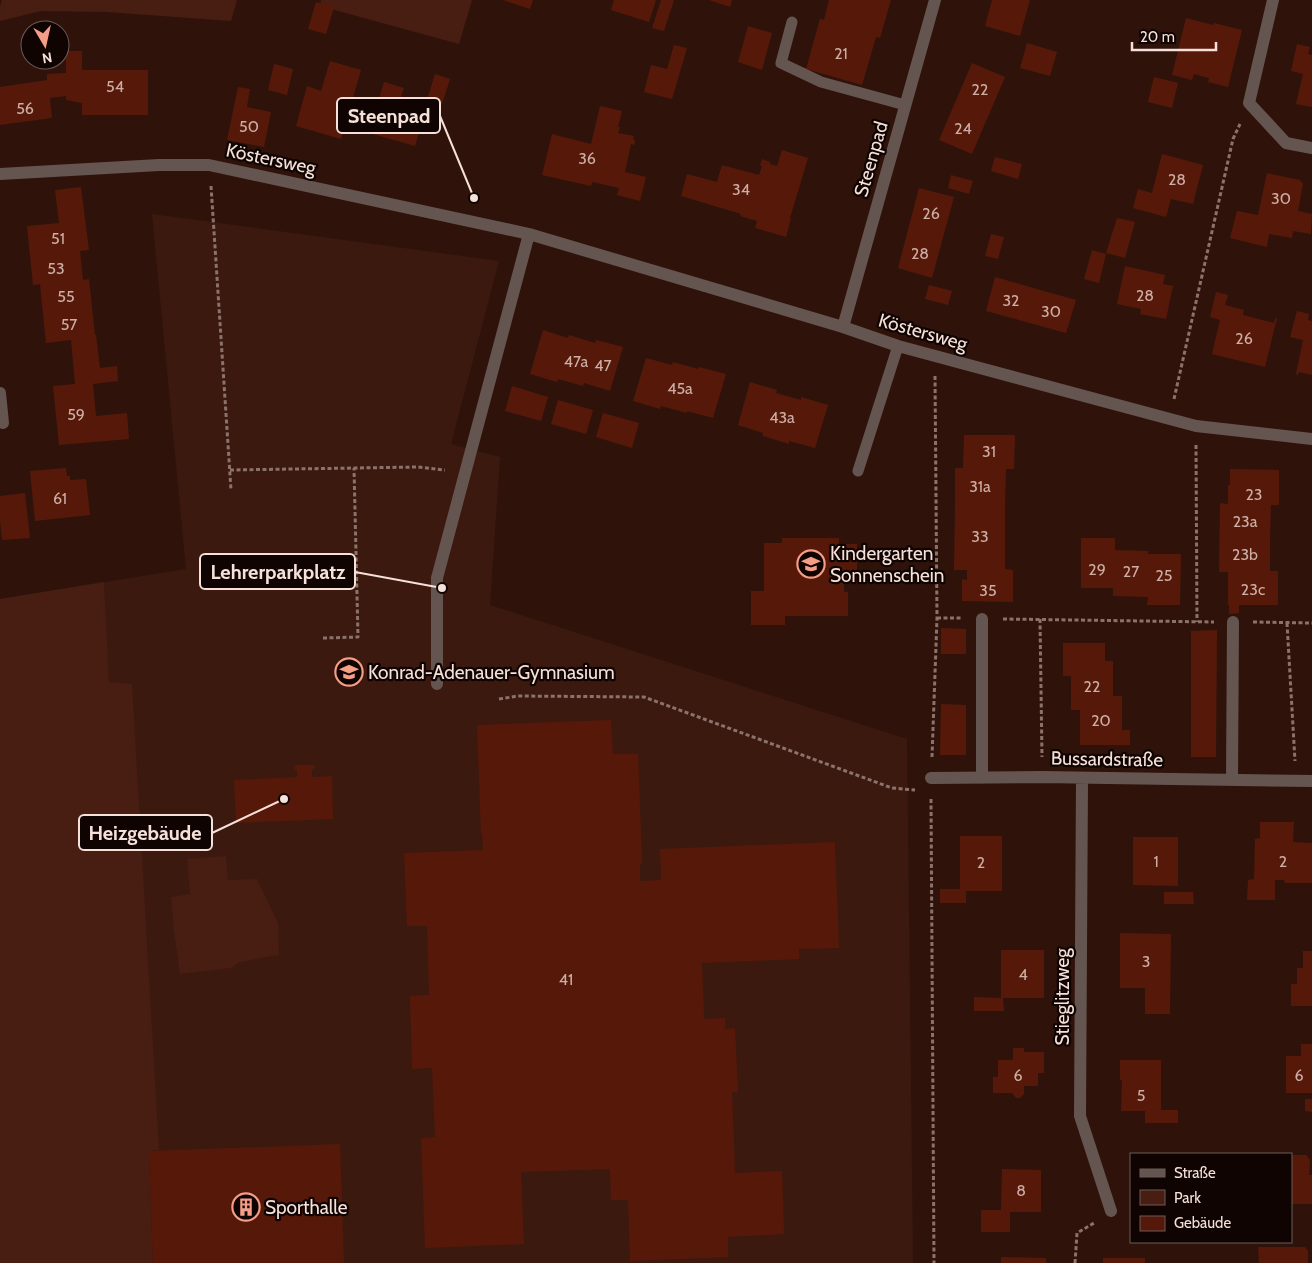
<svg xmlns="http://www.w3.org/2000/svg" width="1312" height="1263" font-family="Cabin,sans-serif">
<rect width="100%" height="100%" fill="#2f130b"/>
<path fill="#3c190f" d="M152,214L499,261L451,444L500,457L490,605L907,739L913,1263H0V599L186,569Z"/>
<path fill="#481d12" d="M2,0H237L231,21L107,12L41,11L0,21V6Z
M321,0H472L459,44L320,6Z
M104,582L109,682L132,684L159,1150L149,1151L153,1263H0V599Z
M226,856L228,880L257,879L278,923L279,955L240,962L231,968L180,974L174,931L171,897L190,894L187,859Z"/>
<path fill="#561909" d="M503,0H533L530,9Z
M614,0H656L649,22L611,10Z
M661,0H674L664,31L652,28Z
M709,0H732L730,7Z
M829,0H891L880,38L876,37L862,85L806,69L820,19L824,20Z
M992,0H1030L1020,36L985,26Z
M316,2L334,7L326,34L308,29Z
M1186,18L1213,25L1214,23L1242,30L1228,87L1208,82L1209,78L1201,76L1194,74L1192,80L1172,75Z
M748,26L772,33L762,70L738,62Z
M1027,43L1057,52L1050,76L1020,68Z
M1297,44L1310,47L1308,54L1312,55V107L1296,104L1303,74L1291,71Z
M674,45L687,48L672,99L644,92L651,65L667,69Z
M66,51H82V70H148V115H82V103L66,100V96L50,98L52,118L0,125V87L47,80V74L66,73Z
M330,61L361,70L341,139L296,126L307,86L321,91Z
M972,63L1005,77L972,154L939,140Z
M274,64L293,69L287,95L268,90Z
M435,74L450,79L442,104L427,100Z
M1154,77L1178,83L1172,108L1148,102Z
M384,82L404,88L400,100L426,108L415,146L369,133Z
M238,87L250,89L247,107L271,112L264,147L227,140Z
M600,106L622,111L618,127H620L618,133L634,136L633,139L635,140L634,145L631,144L625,172L646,177L640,201L617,195L619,188L592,182L591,186L542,175L552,134L591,144Z
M782,150L808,158L790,218H791L786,237L755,228L757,221L740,216L741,214L681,196L687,174L717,182L722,165L759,175L762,166H760L762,159L770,162V164L777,166Z
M1162,154L1203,165L1193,204L1171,199L1166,217L1133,208L1138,189L1152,193Z
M995,157L1022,164L1018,179L991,171Z
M1267,173L1300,180L1303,184L1298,211L1312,214L1311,234L1293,231L1292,238L1269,234L1267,247L1230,238L1237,211L1258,215Z
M951,175L973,181L969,194L948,188Z
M81,187L89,250L80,251L83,280L89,279L95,335H96L100,368L117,366L118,381L93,384L96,416L127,413L129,439L59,445L53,386L75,384L71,340L46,343L40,284L33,285L27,226L59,223L55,190Z
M919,188L954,197L932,278L898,268Z
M1117,218L1135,222L1125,258L1106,253Z
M991,234L1004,237L998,259L985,256Z
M1092,250L1106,254L1099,283L1084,279Z
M1125,266L1165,275L1163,284L1173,286L1166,319L1140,314L1141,309L1117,304Z
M995,277L1076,300L1066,333L986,311Z
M929,285L952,291L948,305L925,299Z
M1216,292L1228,295L1225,305L1244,310L1243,315L1274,323L1275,318H1277L1265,367L1212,354L1220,320L1210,317Z
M1297,311L1309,314L1308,320L1312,321V375L1299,372L1298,375L1296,374L1303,340L1290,337Z
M543,330L568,338L569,335L595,343L596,340L623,347L610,391L584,383L583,386L558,379L557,382L530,374Z
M646,358L672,365L673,362L698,369L699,367L726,374L713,418L687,411V413L661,406L660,409L633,401Z
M750,382L777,390L776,393L801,400V397L828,405L815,448L789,441V444L763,436V433L738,425Z
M512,386L548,397L541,421L505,411Z
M558,400L593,410L586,434L551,424Z
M603,413L639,423L632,448L596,437Z
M964,435H1015L1014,469H1006L1005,502V569L1013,570V602L962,601V579L967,580V570H954L955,502V468H963Z
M66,468L67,476H70V480L86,479L90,515L35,521L30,471Z
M1230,469L1279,470V505H1271L1270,538V571H1278V605H1239V613L1229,614V605H1228V572H1219L1220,503L1228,504V485H1230Z
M25,493L30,538L2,540L0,520V496Z
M782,538H839V544H857V583H844V592H848V616H785V625H751V591H764V543H782Z
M1081,538H1115V550L1148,551V554H1181L1180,605H1147L1148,597L1113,596V588H1081Z
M941,628L966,629V654H941Z
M1217,630L1216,757H1191V631Z
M1063,643H1105V661H1113V696H1122V730H1130V745H1080V710H1071V676H1063Z
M941,704L966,705V755H940Z
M611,720L613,754H638L642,863L640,864V881L661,880L660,849L835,842L839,948L799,949V959L702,963L704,1019L725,1018V1029L735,1028L738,1092H732L735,1173L782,1171L784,1234L728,1237V1257L630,1261L628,1200H611L610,1169L521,1172L524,1244L425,1248L421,1138L435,1137L432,1068L412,1069L410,996L429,995L427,926H407L404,853L483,850L482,833H481L477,725Z
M296,765H314L315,767L312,770V777L332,776L333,819L236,823L234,780L297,777V770H295L294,767Z
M1260,822H1294L1293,842L1312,843V883H1285L1284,880H1275V900H1247L1248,880L1254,879L1255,839L1260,838Z
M960,836H1002V891H966V903H940V889H960Z
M1133,837H1178V886L1133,885Z
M1164,892H1193L1194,904H1164Z
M1120,933L1171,934L1170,1014H1145V988H1120Z
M1001,950H1044V998H1003L1004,1011H974V997L1001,998Z
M1303,951H1312V1006H1291V984H1297V968H1303Z
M1301,1044H1312V1093H1286V1056H1301Z
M1013,1048H1024V1052H1044V1073H1038V1086H1024V1094L1020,1098H1016L1012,1093H993V1077H998V1060H1013Z
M1120,1060H1161V1110H1178V1123H1145V1111H1121L1122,1080H1120Z
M1305,1099H1312V1112L1305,1111Z
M340,1144L344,1263H153L149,1151Z
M1291,1155H1306L1310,1160L1309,1175H1312V1204H1291Z
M1002,1169L1041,1170V1212H1010V1232H981V1210H1001Z
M1258,1247H1305L1308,1251V1263H1259Z
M1001,1257L1046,1258V1263H1001Z
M1103,1258H1145V1263H1103Z"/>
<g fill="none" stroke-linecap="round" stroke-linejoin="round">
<path stroke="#8b726b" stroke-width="3" stroke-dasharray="4 2.5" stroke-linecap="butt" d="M211,186L231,490
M1174,399L1233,139L1240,124
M1196,445L1197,622
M230,470L418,467L445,470
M937,618H961
M1003,619L1214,622
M1040,619L1042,757
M1253,622L1312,623
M1287,623L1295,761
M323,638L358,637L354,468
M499,699L518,696L644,697L892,788L915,790
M932,757L937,618L935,376
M931,799L934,1263
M1075,1263L1077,1233L1094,1223"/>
<path stroke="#655551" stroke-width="11" d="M792,22L781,63L821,82L905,105
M858,471L898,346"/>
<path stroke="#655551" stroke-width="12" d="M1273,0L1249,103L1286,143L1312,148
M0,174L159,165H209L529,234L843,327L898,346L1196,426L1312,439
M843,327L935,0
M0,393L3,423
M982,619V778
M437,684V578L529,234
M931,778L1042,777L1312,781
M1082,779L1080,1116L1111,1211
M1232,780L1233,622"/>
</g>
<defs>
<g id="school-ring" transform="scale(1.4375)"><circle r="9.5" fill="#0f0402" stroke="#f49e87" stroke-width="1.5"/><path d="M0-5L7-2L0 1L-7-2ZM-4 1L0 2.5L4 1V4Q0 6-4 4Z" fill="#f49e87"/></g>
<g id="building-ring" transform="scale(1.4375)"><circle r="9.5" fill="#0f0402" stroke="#f49e87" stroke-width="1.5"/><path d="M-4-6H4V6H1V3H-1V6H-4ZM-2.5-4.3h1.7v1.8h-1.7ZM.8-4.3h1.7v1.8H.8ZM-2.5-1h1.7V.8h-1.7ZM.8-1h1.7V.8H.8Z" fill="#f49e87"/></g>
</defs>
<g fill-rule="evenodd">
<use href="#school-ring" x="811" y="564"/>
<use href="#school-ring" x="349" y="672"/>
<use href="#building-ring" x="246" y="1207"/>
</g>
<g text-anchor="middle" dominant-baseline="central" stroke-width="4.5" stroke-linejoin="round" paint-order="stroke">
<g font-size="16" fill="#cdaea6">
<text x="841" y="53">21</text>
<text x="115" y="86">54</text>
<text x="980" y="89">22</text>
<text x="25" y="108">56</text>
<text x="249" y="126">50</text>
<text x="963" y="128">24</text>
<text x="587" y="158">36</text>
<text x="1177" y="179">28</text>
<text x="741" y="189">34</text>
<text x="1281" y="198">30</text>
<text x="931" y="213">26</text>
<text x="58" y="238">51</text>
<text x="920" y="253">28</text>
<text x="56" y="268">53</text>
<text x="1145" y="295">28</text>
<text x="66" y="296">55</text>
<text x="1011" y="300">32</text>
<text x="1051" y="311">30</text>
<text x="69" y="324">57</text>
<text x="1244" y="338">26</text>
<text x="576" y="361">47a</text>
<text x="603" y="365">47</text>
<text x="680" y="388">45a</text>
<text x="76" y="414">59</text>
<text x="782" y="417">43a</text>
<text x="989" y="451">31</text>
<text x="980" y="486">31a</text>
<text x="1254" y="494">23</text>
<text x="60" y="498">61</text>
<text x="1245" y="521">23a</text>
<text x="980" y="536">33</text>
<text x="1245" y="554">23b</text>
<text x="1097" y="569">29</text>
<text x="1131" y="571">27</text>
<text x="1164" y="575">25</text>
<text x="1253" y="589">23c</text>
<text x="988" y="590">35</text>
<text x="1092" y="686">22</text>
<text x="1101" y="720">20</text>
<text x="1156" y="861">1</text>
<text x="1283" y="861">2</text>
<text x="981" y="862">2</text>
<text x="1146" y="961">3</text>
<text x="1023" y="974">4</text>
<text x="566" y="979">41</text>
<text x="1018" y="1075">6</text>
<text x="1299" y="1075">6</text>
<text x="1141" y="1095">5</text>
<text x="1021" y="1190">8</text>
</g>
<g font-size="19" fill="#f5e0da" stroke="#0f0402">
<text transform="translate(271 159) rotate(12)">Köstersweg</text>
<text transform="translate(871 159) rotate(-74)">Steenpad</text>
<text transform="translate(923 332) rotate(16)">Köstersweg</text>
<text transform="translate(1107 759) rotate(1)">Bussardstraße</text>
<text transform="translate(1062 997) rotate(-90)">Stieglitzweg</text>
</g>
<g font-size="19" fill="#f5e0da" stroke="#0f0402" text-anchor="start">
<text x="830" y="553">Kindergarten<tspan x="830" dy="22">Sonnenschein</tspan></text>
<text x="368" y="672">Konrad-Adenauer-Gymnasium</text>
<text x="265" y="1207">Sporthalle</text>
</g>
</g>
<path fill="none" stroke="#f5e0da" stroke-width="2" d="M474 198L440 116M442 588L355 572M284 799L212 833"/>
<g fill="#f5e0da" stroke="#0f0402" stroke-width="2">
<circle cx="474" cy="198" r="5"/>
<circle cx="442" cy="588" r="5"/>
<circle cx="284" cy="799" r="5"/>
</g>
<g fill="#0f0402" stroke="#f5e0da" stroke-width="2">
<rect x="337" y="98" width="103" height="35" rx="5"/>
<rect x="200" y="554" width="155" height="35" rx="5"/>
<rect x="79" y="815" width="133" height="35" rx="5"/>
</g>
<g font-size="20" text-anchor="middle" font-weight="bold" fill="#f5e0da">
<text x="389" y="123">Steenpad</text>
<text x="278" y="579">Lehrerparkplatz</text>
<text x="145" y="840">Heizgebäude</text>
</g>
<rect x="1130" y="1153" width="162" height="90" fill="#0f0402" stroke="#6b5c58"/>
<rect x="1140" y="1169" width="25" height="8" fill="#655551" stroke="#6b5c58"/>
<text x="1174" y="1178" font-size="15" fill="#f5e0da">Straße</text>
<rect x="1140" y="1190" width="25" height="15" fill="#481d12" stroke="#6b5c58"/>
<text x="1174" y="1203" font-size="15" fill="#f5e0da">Park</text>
<rect x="1140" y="1216" width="25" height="15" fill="#561909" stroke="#6b5c58"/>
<text x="1174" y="1228" font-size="15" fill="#f5e0da">Gebäude</text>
<g transform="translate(45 45) rotate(171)"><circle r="24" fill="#0f0402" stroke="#6b5c58"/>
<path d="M0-4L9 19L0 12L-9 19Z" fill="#f49e87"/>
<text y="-8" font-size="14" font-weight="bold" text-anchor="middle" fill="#f5e0da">N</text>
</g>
<path d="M1132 42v8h84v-8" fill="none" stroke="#f5e0da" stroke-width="2.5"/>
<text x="1140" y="42" font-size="15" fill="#f5e0da" stroke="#0f0402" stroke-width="4" paint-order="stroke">20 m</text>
</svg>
